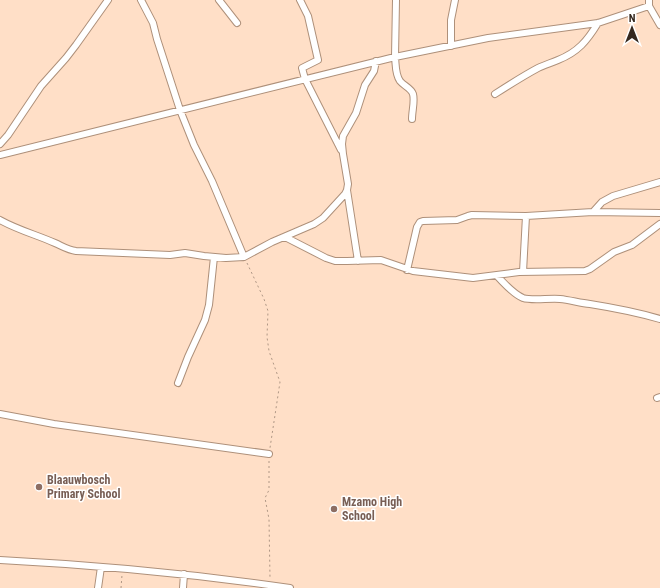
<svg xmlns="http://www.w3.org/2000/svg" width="660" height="588" font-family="'Roboto Condensed',sans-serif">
<rect width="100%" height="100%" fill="#ffdfc7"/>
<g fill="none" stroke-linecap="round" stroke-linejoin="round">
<g stroke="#ae907a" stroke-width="8">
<path id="minor" d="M141,0L153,23L157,39L180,110L194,145L212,181L244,257
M219,0L237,23
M300,0L308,16L318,60L302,68L305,79L341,150
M649,0V6L660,25
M451,46V20L455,0
M495,94C509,85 523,76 538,68C544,65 551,63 558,60C578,52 587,41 598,23
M412,119C412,111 415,101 413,94C411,88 404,86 400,81C395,74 396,65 395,57L488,38L598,23L649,6
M0,144L8,135L41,86L66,58L76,45L108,0
M0,155L395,57L396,0
M347,190L358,261
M593,212L602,202L613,196L660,182
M0,220C18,230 37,235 55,243C62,246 68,250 76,251L170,255L185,253L204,256L226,258L244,257L272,242L314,224L323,218L345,194L347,190L348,184L343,154L342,144L343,136L356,113L365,85L374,71L376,61
M285,237L326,258L335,261H347L381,260L413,271L473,278L519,272L585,271L590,269L614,252L632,245L660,224
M407,270L417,227L420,222L423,221L457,220L468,216L472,215L526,216L593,212L660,213
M523,272L526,216
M497,276C505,284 513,294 523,298C532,301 549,298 560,299C570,300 580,303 590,304C615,308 636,312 660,319
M178,383L188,357L205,320L209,305L214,257
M657,398L660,397
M0,414L54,424L269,454
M0,560C97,565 194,574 290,588
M98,588L101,567
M183,588L184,574"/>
</g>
<path stroke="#af9785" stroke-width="1" stroke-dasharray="2 3" stroke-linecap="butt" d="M247,263L264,299L268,311L267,337L269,351L280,382L270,448
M269,461V490L265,498L269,519L270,578
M121,588L122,575"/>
<use href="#minor" stroke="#fff" stroke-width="6"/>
</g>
<g fill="#8d6e63" stroke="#fff" stroke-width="1.5">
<circle cx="39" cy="487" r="4"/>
<circle cx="334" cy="509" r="4"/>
</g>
<g text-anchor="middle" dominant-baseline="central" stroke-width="3" stroke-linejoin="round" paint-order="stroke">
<g font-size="12" font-weight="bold" fill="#785e54" stroke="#fff" text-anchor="start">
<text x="47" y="480">Blaauwbosch<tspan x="47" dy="14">Primary School</tspan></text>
<text x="342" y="502">Mzamo High<tspan x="342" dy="14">School</tspan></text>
</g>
</g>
<g transform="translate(632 28)" stroke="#ffffff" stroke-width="3" paint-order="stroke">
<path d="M0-3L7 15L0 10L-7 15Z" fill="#34281f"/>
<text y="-6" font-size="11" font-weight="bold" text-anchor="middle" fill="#34281f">N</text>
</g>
</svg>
